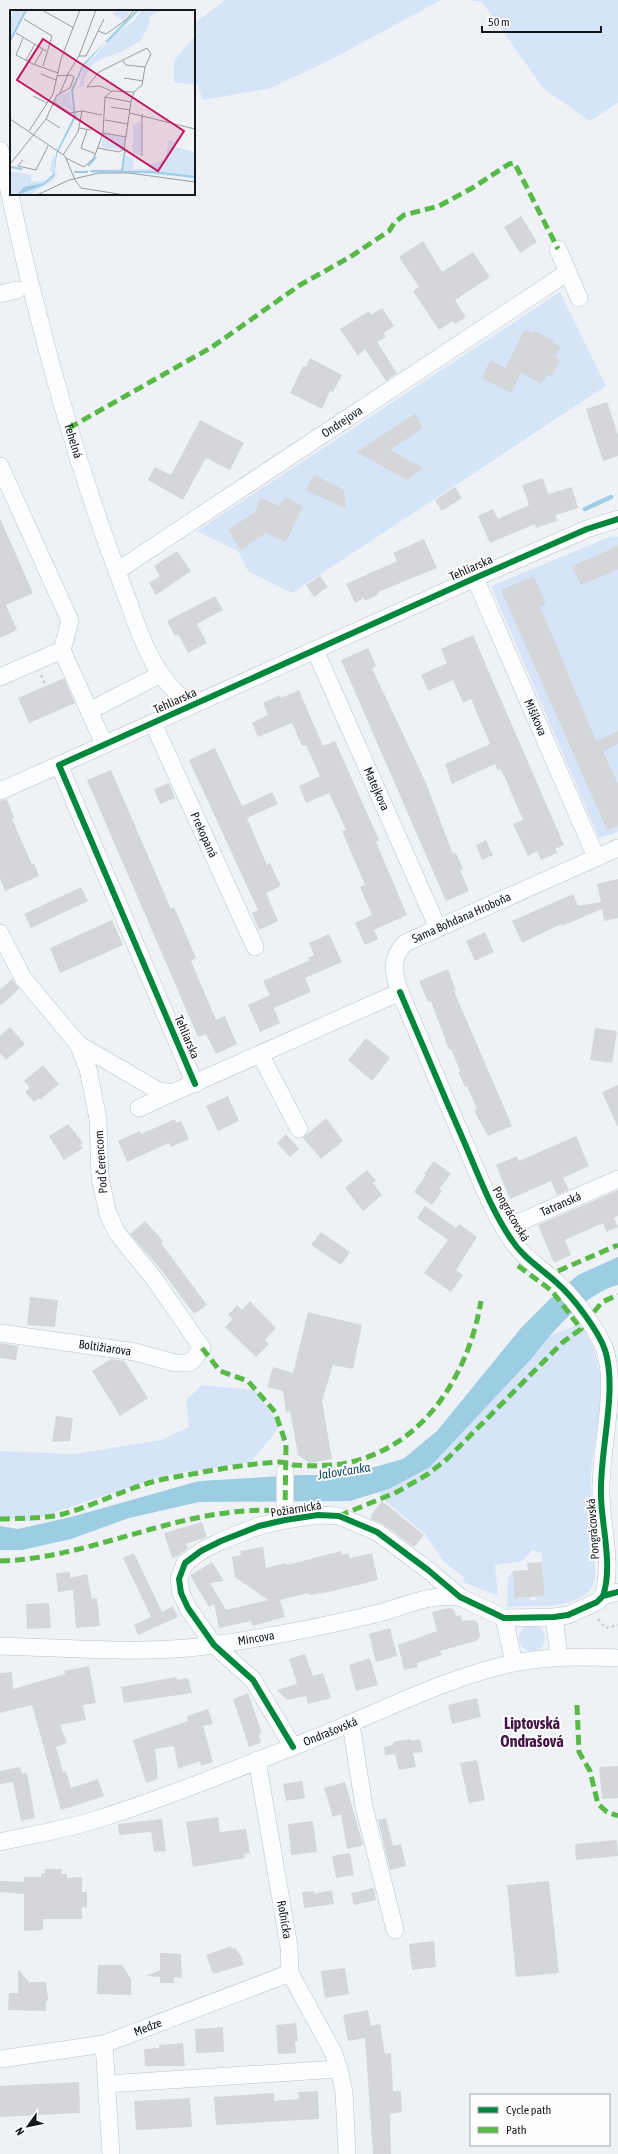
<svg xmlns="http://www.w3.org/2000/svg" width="618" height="2154" font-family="'Asap Condensed',sans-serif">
<rect width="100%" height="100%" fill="#eef2f7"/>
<path fill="#d6e4f8" d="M225,0H441L334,58L271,88L203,100L194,77V24Z
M470,0H618V103L590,121L544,89L482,2Z
M560,292L606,386L292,593L248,571L238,551L197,531Z
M612,536L618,537V832L599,838L491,586Z
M580,1324C615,1372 596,1420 591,1474C590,1497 593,1521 595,1544L592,1545C593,1556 598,1574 593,1585C581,1611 531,1605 507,1607L508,1577L513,1571L514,1598L530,1597V1600H536L537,1597L545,1596L542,1553L532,1550L523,1561L495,1565L498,1596L463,1582L464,1577L443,1561L425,1534L384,1500L379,1492L430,1467L533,1357L547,1337Z
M202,1385L255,1390L280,1426L251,1462L166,1475L29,1521L0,1518V1451L74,1454L161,1440L189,1427L186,1400Z
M519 1638a13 13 0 1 1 26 0a13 13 0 1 1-26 0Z"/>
<path fill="#9ccde3" d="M618,1257V1285C586,1293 552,1331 533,1357L430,1467L389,1489L350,1501L199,1502L129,1518L71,1539L22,1550H0V1526L18,1529L71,1517L199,1481L301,1475H346L403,1459L437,1431L521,1328L550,1299L578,1275Z"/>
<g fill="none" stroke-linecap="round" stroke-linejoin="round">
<path stroke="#9ccde3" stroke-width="4.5" d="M585,509L611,497"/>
</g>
<path fill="#d5d6da" d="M521,216L537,242L520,253L504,227Z
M423,241L442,272L473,252L490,277L455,300L466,317L455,324L453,321L439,330L413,291L419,287L399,257Z
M382,308L394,326L384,333L386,337L377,342L397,373L386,381L365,349L358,356L340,329L369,311L371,315Z
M525,329L534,333L535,331L553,340L552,342L561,347L555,358L560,360L551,377L547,375L542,384L521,373L511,393L482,378L490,360L505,368Z
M310,358L342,375L333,392L330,391L322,409L290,393L303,366L306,367Z
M607,402L618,435V456L603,461L586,409Z
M415,414L423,428L390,450L423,468L407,480L356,452Z
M200,420L244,443L230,470L206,458L183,500L148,480L155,467L171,475Z
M314,475L344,490L346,509L306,490Z
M543,478L548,494L572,487L578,508L556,515L557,521L536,528L535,524L490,543L478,516L493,509L498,519L529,505L522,485Z
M455,487L462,498L442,511L435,500Z
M285,497L303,506L286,542L266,533L241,550L228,530L255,512L260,498L280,506Z
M0,518L33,593L6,605L17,630L0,638Z
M424,539L437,568L378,592L379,594L365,601L364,598L355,603L346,584L397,561L393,553Z
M618,546V569L581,585L572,566Z
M177,551L191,571L156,595L149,583L160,576L154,566Z
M320,576L328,587L314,597L306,585Z
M534,576L546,604L540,606L596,741L618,731V744L603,751L618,784V826L607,830L501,590Z
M215,596L223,610L197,624L207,643L188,653L178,634L175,636L167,621Z
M473,635L564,845L555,849L557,853L541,860L537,851L528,856L513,824L523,820L501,769L498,770L495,764L452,784L445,764L490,744L471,699L463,703L453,680L428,691L421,675L447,663L441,649Z
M368,648L376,666L372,668L426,783L453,854L456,853L463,869L460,870L469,891L446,901L341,660Z
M64,678L75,703L29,723L18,698Z
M299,690L323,746L335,741L379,840L376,842L407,915L374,930L378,939L365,945L355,923L372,915L360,887L365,885L342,831L346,830L329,793L306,803L299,786L320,776L306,745L302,746L292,723L258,737L252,723L268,715L263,703L280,695L281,698Z
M215,748L242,806L272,792L278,804L247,818L267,865L270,863L281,886L266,893L278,921L259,930L252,913L258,910L189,760Z
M111,770L171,909L174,907L196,958L191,961L216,1020L225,1016L237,1044L216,1054L206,1034L198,1037L87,780Z
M169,783L175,798L160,804L154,789Z
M7,799L14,818L12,819L32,864L34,863L39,876L5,891L0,878V801Z
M486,840L493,855L482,860L476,845Z
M618,879V918L604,921L602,909L562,926L561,924L522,943L512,921L573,894L578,906L601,902L597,884Z
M81,887L88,901L31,928L24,914Z
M112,920L123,945L60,973L50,948Z
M485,932L494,952L475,961L466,941Z
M329,934L342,962L305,978L311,992L274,1008L280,1023L260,1032L248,1005L270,995L263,981L310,960L308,958L314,955L309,943Z
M448,969L456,991H454L512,1126L488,1136L478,1118L474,1110L477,1109L467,1086L465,1087L458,1072L460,1071L451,1049L449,1050L431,1001L428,1002L419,981Z
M12,979L19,989L0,1006V990Z
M10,1027L25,1044L6,1060L0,1053V1036Z
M595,1028L617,1031L612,1063L590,1060Z
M366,1038L390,1058L372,1081L348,1060Z
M43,1065L59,1084L40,1100L39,1098L34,1102L25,1092L30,1088L24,1081Z
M618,1085V1128L602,1092Z
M228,1096L239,1121L218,1131L206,1106Z
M326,1118L343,1141L321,1159L303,1138Z
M175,1119L176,1123L181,1121L189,1139L171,1147L169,1143L127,1162L118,1141L140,1131L141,1134Z
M68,1124L83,1143L80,1145L83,1148L64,1160L49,1136Z
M286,1134L299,1149L290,1157L277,1143Z
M576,1136L589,1166L563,1178L569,1190L557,1195L551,1181L510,1199L496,1165L517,1156L519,1161Z
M434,1161L451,1174L439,1189L442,1191L432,1205L414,1192L426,1175L424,1174Z
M367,1170L376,1181L373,1183L382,1195L363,1211L345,1188Z
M618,1190V1216L614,1218L618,1227L606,1232L603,1223L565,1240L571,1255L554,1263L538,1225Z
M425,1206L456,1228L459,1224L477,1237L456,1270L463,1275L451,1292L424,1273L448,1240L417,1218Z
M145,1221L163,1241L161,1243L207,1305L194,1314L162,1271L130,1234Z
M321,1232L350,1252L341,1265L311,1245Z
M30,1297L58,1300L55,1327L27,1325Z
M250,1301L276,1328L265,1340L269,1344L256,1357L225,1327L233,1319L228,1315L237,1305L242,1310Z
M308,1312L362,1325L353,1369L333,1365L322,1401L332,1459L310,1463L298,1455L290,1411L286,1412L283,1391L267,1387L273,1367L293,1373Z
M0,1343L18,1346L16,1360L0,1358Z
M111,1359L124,1361L148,1398L120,1416L92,1371Z
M56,1416L73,1418L70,1441L52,1442Z
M382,1501L424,1535L414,1547L383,1524L371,1519V1515Z
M202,1522L207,1537L186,1544L188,1548L178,1556L172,1558L164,1533Z
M263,1547L266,1568L286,1563L287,1565L341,1551L342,1555L348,1553L350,1558L372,1553L378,1580L329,1592L309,1595L308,1593L280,1600L285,1617L252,1626L251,1621L219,1628L214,1604L209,1607L191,1577V1575L212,1562L224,1581L210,1583L226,1610L268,1600L235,1577L232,1557L241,1555L240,1551Z
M134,1553L162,1612L173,1606L178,1617L138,1635L134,1625L151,1617L123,1558Z
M542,1562L545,1596L514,1598L513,1571L528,1570L527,1563Z
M70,1572V1578L87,1574L92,1599L97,1598L100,1626L76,1628L73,1590L58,1592L56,1573Z
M49,1603L51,1628L27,1629L26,1604Z
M449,1608L454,1610L456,1616L461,1615L462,1621L474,1620L478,1623L480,1637L476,1641L440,1651L442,1655L417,1663L418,1667L404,1670L398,1645L437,1631L432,1612Z
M390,1628L397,1656L376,1662L369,1634Z
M305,1654L313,1676L323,1673L331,1698L308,1704L306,1696L287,1700L277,1690L297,1684L289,1659Z
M370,1658L378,1685L356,1691L349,1665Z
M89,1666L96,1703L83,1705L86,1720L60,1725L67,1743L56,1747L63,1772L66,1771L71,1788L98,1779L104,1796L61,1810L32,1705L0,1713V1673L12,1672L13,1689L65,1674L64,1671Z
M176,1677L177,1680L188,1678L192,1693L124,1703L121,1687Z
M248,1693L262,1733L259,1734L261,1743L249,1747L233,1699Z
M477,1698L481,1717L452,1724L448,1705Z
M208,1709L213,1724L203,1726L213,1762L201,1766L200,1761L178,1769L174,1746L155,1749L158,1779L146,1783L133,1740L188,1721L187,1716Z
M410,1739L411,1741L420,1739L423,1752L413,1753L416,1767L399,1770L395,1754L385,1755L384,1747L393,1745V1742Z
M477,1760L485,1800L469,1803L460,1763Z
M618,1766V1798L602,1799L599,1767Z
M20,1767L22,1774L27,1773L35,1818L21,1821L13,1782L0,1784V1771Z
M302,1781L305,1798L286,1801L283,1784Z
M345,1782L363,1845L347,1849L341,1814L333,1817L324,1788Z
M218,1817L220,1832L246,1829L250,1853L244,1854L245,1858L193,1867L186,1822Z
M386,1818L393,1846L401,1844L406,1866L390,1870L378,1820Z
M162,1819L166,1851L154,1852L151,1832L119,1835L118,1824Z
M313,1821L317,1852L291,1855L288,1824Z
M617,1840L618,1856L576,1860L575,1844Z
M350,1853L354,1875L336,1878L332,1856Z
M45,1869H62L61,1874H67V1878L82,1877V1892H87V1908L82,1907V1919H43V1930L24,1931V1894L0,1892V1881L24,1882V1877H41V1874L45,1873Z
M549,1881L559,1973L516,1977L507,1885Z
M374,1888L376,1900L354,1905L351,1893Z
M332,1890L334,1904L304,1908L302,1892L314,1891V1894Z
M434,1941L436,1967L412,1970L409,1944Z
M231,1946L232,1949L235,1948L241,1956L244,1965L213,1974L206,1955Z
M160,1953L181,1954L182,1978L174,1977V1983H160V1977L146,1976L160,1970Z
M98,1965H122L131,1979V1995L97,1994Z
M345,1968L349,1994L325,1998L321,1971Z
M18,1969L29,1982H46L48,2000L46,2002V2011L8,2010L9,1993H18Z
M368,2010L371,2026L380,2024L385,2054L391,2053L393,2091H401L402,2112L390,2114L391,2154H373L365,2038L348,2041L343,2015Z
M296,2023L298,2041L295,2042L296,2053L278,2054L276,2025Z
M223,2027L224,2052L196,2053L195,2029Z
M183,2043L185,2066H145L144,2049L159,2048V2045Z
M79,2082L80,2113L0,2117V2086Z
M318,2091L319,2119L216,2125L214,2097L274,2093V2101L299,2099L298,2092Z
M190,2098L192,2127L136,2130L134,2101Z"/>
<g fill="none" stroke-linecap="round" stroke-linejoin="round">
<g stroke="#bec1c6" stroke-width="18">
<g id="minor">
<path id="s1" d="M0,150C12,202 22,254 36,306C59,399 87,492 121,582C136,620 147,666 178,694C184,700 193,700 201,701"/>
<path d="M558,249L579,298"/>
<path d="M0,294L17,290"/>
<path d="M0,466L70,621L62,650L104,744"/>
<path id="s2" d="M117,571L568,272"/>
<path id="s3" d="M475,578L596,857"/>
<path id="s4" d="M315,650L438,928"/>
<path d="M0,677L62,650"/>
<path d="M89,711L161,674"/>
<path id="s5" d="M153,723L255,947"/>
<path d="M0,791L59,765"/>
<path id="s6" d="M0,933L23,978L78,1044L157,1090L172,1093L400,992C393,973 390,959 405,943L618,848"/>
<path d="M400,992C421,1041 441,1089 462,1137C477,1171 490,1208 511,1239C523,1258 541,1268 557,1283C573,1297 598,1330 605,1350C618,1391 599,1452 601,1497C602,1528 613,1566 603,1596"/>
<path d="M260,1054L299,1129"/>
<path d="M195,1084L59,765L475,578L587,529L618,519"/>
<path d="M139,1108L172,1093"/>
<path id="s7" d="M504,1229L618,1179"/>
<path id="s8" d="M0,1333L135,1352L175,1363H187L192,1361L202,1348L155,1280L117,1233L108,1214L100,1178L98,1119L88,1069L78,1044"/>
<path d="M285,1506V1472"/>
<path d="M554,1617L559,1657"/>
<path d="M504,1618L514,1663"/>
<path id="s9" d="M0,1646C70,1648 145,1655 214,1645C268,1637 322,1627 375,1614C403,1607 430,1593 460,1597"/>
<path d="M351,1724L364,1807L395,1930"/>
<path d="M293,1747L253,1680L214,1645L188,1608L181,1593L179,1579L185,1563L201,1551L221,1541L259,1526L285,1520L318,1515L339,1516L377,1532L428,1570L460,1597L504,1618L554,1617L568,1615L597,1602L603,1596L618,1592"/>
<path id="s10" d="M257,1760L289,1947L290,1973L333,2052L339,2069L344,2092L347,2154"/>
<path id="s11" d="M0,1842C31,1835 62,1830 92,1821C166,1798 238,1768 310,1740C377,1714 443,1678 514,1663C549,1656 583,1656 618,1658"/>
<path d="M104,2044L111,2154"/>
<path id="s12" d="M0,2059L104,2044L290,1973"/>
<path d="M107,2084L339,2069"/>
</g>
</g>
<path stroke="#cecfd1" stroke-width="2.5" stroke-dasharray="3 3" stroke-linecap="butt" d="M41,675L46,686
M598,1619L605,1628L618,1625"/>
<use href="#minor" stroke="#fcfdfe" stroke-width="17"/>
<path stroke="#58b947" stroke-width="5" stroke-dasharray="10 5" stroke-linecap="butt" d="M69,428L212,347L300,285L350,257L389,231L395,222L404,215L439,206L474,187L509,164L514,163L517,168L558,249
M558,1271L618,1245
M594,1312L602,1302L618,1295
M202,1348L220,1371L248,1381L275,1412L286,1444L285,1514
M339,1516L397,1492L428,1474L447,1459L563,1342L581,1329L552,1291L517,1265
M0,1519C20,1518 44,1519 63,1514C99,1504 132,1485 169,1478C205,1472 242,1464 279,1462C284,1462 289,1464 294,1465C307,1466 320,1466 333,1465C418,1456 468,1379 481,1301
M0,1561C98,1558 184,1503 285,1511
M577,1705L579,1752L590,1771L598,1804L607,1812L618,1816"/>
<g stroke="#fefefe" stroke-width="8">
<path id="cycleway" d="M400,992C421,1041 441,1089 462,1137C477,1171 490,1208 511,1239C523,1258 541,1268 557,1283C573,1297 598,1330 605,1350C618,1391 599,1452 601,1497C602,1528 613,1566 603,1596
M195,1084L59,765L475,578L587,529L618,519
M293,1747L253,1680L214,1645L188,1608L181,1593L179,1579L185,1563L201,1551L221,1541L259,1526L285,1520L318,1515L339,1516L377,1532L428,1570L460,1597L504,1618L554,1617L568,1615L597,1602L603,1596L618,1592"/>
</g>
<use href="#cycleway" stroke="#00873e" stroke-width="6"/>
</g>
<g text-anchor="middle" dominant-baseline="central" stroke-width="4" stroke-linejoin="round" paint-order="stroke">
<g font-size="12" fill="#16191c" stroke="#fefefe">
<text stroke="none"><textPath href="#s2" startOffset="270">Ondrejova</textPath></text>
<text stroke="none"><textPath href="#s1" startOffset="300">Tehelná</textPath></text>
<text transform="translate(471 568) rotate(-24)">Tehliarska</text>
<text transform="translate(175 701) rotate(-24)">Tehliarska</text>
<text stroke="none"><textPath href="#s3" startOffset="152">Mišíkova</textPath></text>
<text stroke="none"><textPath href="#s4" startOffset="152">Matejkova</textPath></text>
<text stroke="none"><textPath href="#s5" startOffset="123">Prekopaná</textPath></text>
<text stroke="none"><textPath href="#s6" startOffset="607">Sama Bohdana Hroboňa</textPath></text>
<text transform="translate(187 1037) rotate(67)">Tehliarska</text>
<text transform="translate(101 1162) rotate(-94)">Pod Čerencom</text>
<text stroke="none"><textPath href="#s7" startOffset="62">Tatranská</textPath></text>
<text transform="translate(511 1214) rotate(60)">Pongrácovská</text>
<text stroke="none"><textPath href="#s8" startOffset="106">Boltižiarova</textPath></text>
<text transform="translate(296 1509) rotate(-9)">Požiarnická</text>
<text transform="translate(593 1529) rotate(-94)">Pongrácovská</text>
<text stroke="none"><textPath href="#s9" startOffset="257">Mincova</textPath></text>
<text stroke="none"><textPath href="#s11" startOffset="349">Ondrašovská</textPath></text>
<text stroke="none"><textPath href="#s10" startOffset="162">Roľnícka</textPath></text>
<text stroke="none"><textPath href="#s12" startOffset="152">Medze</textPath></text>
</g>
<g font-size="13" font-style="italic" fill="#144d62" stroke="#fefefe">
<text transform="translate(344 1471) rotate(-9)">Jalovčanka</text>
</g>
<g font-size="16" font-weight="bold" fill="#451545" stroke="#fefefe">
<text x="532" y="1723">Liptovská<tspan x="532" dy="18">Ondrašová</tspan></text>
</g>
</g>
<g transform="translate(10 10)">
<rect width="185" height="185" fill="#eef2f7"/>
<path d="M4,0H16L0,28V11ZM105,0H121L114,11L103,4ZM132,0H153L140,6L139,15L130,31L109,43L93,48L82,55L73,70L75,75L69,78L73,58L107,22L124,11ZM185,26V75L164,72V51ZM60,82V86L63,102L45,91L47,86L49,90L48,85ZM131,111V145L123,144V115ZM94,124L115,128L113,138L110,140L91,137ZM159,130L164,131L166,137L185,142V168L113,162L81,163L79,160L111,159L114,145L124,148L123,159H141V154L155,150ZM44,143L45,162L48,163L41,172L19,185H0V161L21,165V172L38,170L43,164L40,160Z" fill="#d6e4f8"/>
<path d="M96,31L73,57L63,81L66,107L47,144L44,166L34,175L7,185L14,177L34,173L44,163L46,143L64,106L61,80L73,54Z" fill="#9ccde3"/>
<path fill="none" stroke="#9ccde3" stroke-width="2" d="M0,31L16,0M96,32L128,0M78,156L86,147M0,157L12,159M81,161L144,162L185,167M112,161L115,140M64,162H78"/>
<path fill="none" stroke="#989b9f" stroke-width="1" d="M32,0L64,18M14,9L42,26L33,56M88,21L96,24L116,10L124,0M6,23L36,41M13,28L6,45L23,54L48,63M69,46H76L94,9M16,50L25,34M113,51L116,55L135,57M24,55L33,39M31,64L46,70M47,66L61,65L64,67L60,78L47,85L36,109L50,118M114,68L133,71M77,77L89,62L137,38L141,44L135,57L132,75L124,82L121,92M77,77L90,76L101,81M50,83L59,62L69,46L86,0M23,86L37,93M95,87L102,81L124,82M44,92L60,103L72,101L92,105M101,97L120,100M120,103L185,119M132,104V146M0,109L55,146L65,170L71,178L115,185M95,110L118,114M69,118L81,120M77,120L71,138L86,144M19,121L43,84L51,49L70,0M93,123L116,127M88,138L109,142L114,139L121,92L95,87M53,145L68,122L72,101M56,148L74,157L84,148L93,123L95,87M13,150L8,156L26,160L38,136M1,153L36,109M27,185L59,170L89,163H119L185,172"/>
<path fill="#c2185b" fill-opacity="0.15" stroke="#c2185b" stroke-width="2" d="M33,29L174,121L148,161L7,70Z"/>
<rect width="185" height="185" fill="none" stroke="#16191c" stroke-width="2"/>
</g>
<rect x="470" y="2094" width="140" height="52" fill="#fefefe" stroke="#a1a2a4"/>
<rect x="478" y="2107" width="20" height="6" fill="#00873e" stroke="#a1a2a4"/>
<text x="506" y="2114" font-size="12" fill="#16191c">Cycle path</text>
<rect x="478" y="2127" width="20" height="6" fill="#58b947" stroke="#a1a2a4"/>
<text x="506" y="2134" font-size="12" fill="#16191c">Path</text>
<g transform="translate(28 2126) rotate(237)" stroke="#fefefe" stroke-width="3" paint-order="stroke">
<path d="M0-3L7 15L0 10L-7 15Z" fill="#16191c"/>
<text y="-6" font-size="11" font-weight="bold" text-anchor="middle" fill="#16191c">N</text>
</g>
<path d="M482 26v6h119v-6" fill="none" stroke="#16191c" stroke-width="2"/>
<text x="488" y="26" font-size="12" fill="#16191c" stroke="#fefefe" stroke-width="3" paint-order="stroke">50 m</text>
</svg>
